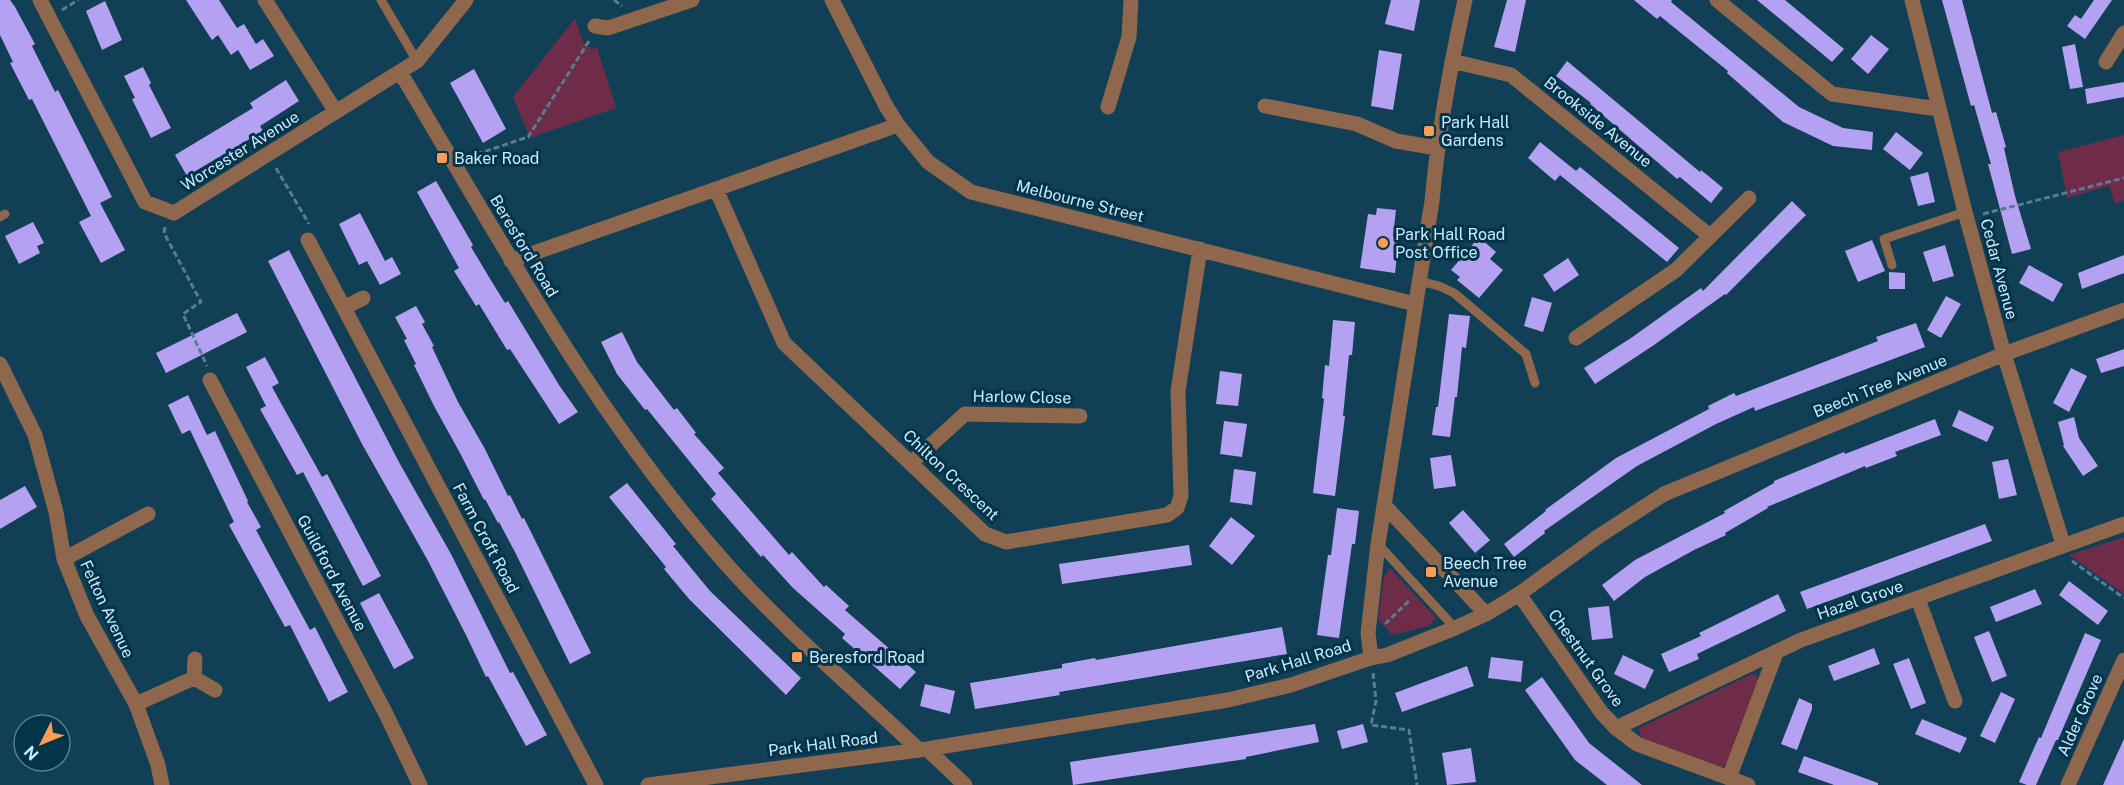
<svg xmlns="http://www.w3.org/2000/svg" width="2124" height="785" font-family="'Public Sans',sans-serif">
<rect width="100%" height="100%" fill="#113f56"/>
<path fill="#6e2c49" d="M575,18L583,42L591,49L597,47L616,108L530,138L513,97Z
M2124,135V200L2115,204L2109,186L2067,198L2058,152Z
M2124,537V594L2069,555Z
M1390,568L1436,618L1429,626L1392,635L1378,619L1384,576Z
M1752,674L1757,676L1759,681L1730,760L1723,767H1715L1641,737L1639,728Z"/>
<path fill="#b5a1f1" d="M0,0H10L15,7L35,44L32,46L55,92L58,90L112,197L100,203L125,250L101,263L79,222L91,216L32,99L29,100L10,63L13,62L0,35Z
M186,0H219L237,28L244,24L256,44L263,39L274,56L250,70L238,50L231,55L218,35L212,40Z
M1391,0H1420L1414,31L1385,24Z
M1507,0H1526L1515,52L1494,47Z
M1634,0H1672L1671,2L1799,107L1843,128L1873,132L1872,150L1833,146L1783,122L1727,73L1728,71L1697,46L1660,16L1657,19Z
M1757,0H1785L1844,49L1832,62Z
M1942,0H1962L1992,113L1996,112L2006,147L2004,148L2015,196L2031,249L2012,254L1988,164H1991L1974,105L1971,106Z
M2094,0H2112L2085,39L2067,26L2075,15L2081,19Z
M105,1L122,40L102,50L86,11Z
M1871,35L1889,49L1868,74L1851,59Z
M2075,44L2083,87L2070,89L2062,47Z
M1379,50L1402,54L1393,110L1371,106Z
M1567,61L1700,172L1701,170L1723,188L1711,203L1680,177L1677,179L1590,104L1591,103L1556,76Z
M143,67L151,83L149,85L171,128L151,138L132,99L135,98L124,76Z
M474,69L506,129L483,143L450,83Z
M286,80L299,101L260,126L263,131L187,176L175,155L253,108L250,103Z
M2124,82V97L2087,104L2085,89Z
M1896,132L1923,153L1910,170L1883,149Z
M1540,142L1576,171L1580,167L1679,248L1667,262L1560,175L1555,181L1528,158Z
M1928,172L1935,202L1918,206L1910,177Z
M436,181L473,245L471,247L492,282L505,303L508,301L559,385L578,412L559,424L510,349L507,350L479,304L476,306L454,271L459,268L417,192Z
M1792,201L1806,215L1726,295L1725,294L1654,345L1595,384L1584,368L1631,338L1701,288L1703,291Z
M1377,208L1396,210L1393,237L1399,238L1395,273L1360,268L1368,214L1376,215Z
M360,213L385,261L392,257L401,274L380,285L367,261L359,265L339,224Z
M33,222L44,243L37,246L40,253L19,264L5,236Z
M1479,237L1496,252L1490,259L1503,270L1479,298L1457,280L1460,277L1451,270Z
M1872,240L1885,271L1858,282L1845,251Z
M1945,245L1954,276L1933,282L1923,252Z
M289,250L400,464L451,554L510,673L513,672L547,735L526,746L488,676L486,677L466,635L427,559L362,444L268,261Z
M2124,255V273L2082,289L2078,273Z
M1568,258L1579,275L1554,292L1543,275Z
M2029,265L2063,284L2053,302L2019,283Z
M1889,272L1905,273V289H1889Z
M1946,296L1961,304L1941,338L1927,330Z
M1532,297L1552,303L1543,332L1524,326Z
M416,306L425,322L422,324L434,346L432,347L458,402L485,449L508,496L510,495L522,519L524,518L591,653L570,664L515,552L499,522L498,523L485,499L484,500L460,453L434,406L414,365L416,364L404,340L407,339L395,317Z
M237,313L247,332L166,373L156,353Z
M1449,314L1470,316L1466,348L1462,347L1457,397H1455L1450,437L1432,435L1436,407H1438Z
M1333,320L1355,322L1352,355H1349L1343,416H1345L1335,496L1313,493L1324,399L1322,398L1325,365L1329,366Z
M1916,323L1925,347L1755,411L1754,407L1716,424L1637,466L1544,531L1545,533L1514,557L1504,544L1546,511L1545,510L1616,458L1709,409L1708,406L1734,393L1736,396L1837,357L1878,341L1876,337Z
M622,332L637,362L674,410L677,408L696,433L694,434L724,468L718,473L789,555L792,552L824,587L826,585L849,606L845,610L916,672L900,689L842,638L845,634L793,588L763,555L761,557L711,499L716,494L647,409L645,410L617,374L601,342Z
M2124,349V366L2101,373L2096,359Z
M265,357L279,383L272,387L322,477L327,474L381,576L363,586L303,472L297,475L260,409L266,406L246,367Z
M2071,368L2087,376L2069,412L2053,403Z
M1220,371L1242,374L1238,406L1216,404Z
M188,395L207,435L215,431L248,501L247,502L261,527L256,530L310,630L315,627L348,692L329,702L290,625L285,627L229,525L234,522L190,430L182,434L168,405Z
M1959,410L1994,427L1987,442L1952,426Z
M2074,417L2079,438L2098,466L2083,476L2063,446L2064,445L2058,422Z
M1935,419L1941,435L1895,452L1897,456L1866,468L1865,466L1767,507L1768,508L1725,533L1726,535L1694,550L1645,577L1614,601L1602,585L1635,560L1725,513L1724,511L1774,483V481L1844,452L1845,454Z
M1224,421L1247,424L1242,457L1220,454Z
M1451,455L1456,486L1434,489L1430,458Z
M2008,459L2017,495L1999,499L1992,462Z
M1234,469L1256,472L1252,505L1230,502Z
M627,483L676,544L673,546L710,591L801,678L786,695L689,599L664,569L666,567L609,497Z
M25,486L37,507L0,529V500Z
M1337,508L1359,511L1355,544H1352L1339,638L1317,635L1328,555H1331Z
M1463,510L1490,540L1475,553L1449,523Z
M1231,517L1255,536L1232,565L1209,546Z
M1985,524L1992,541L1807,609L1800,592Z
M1189,545L1192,565L1062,584L1059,564Z
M2069,581L2108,611L2098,625L2059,595Z
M2035,589L2042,604L1996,622L1990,607Z
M379,593L414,658L394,669L360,603Z
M1778,594L1786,611L1697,654L1699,659L1669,672L1661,654L1701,636L1699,633Z
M1609,606L1613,638L1592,640L1588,608Z
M1282,627L1287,654L1059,692L1060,695L975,709L970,683L1062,668V664L1095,658L1096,660L1141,652Z
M1989,631L2007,676L1992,682L1974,637Z
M2085,633L2101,640L2058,740H2056L2036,785H2027L2019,782L2039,737L2041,738Z
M1874,648L1880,664L1834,681L1828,666Z
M1623,655L1654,670L1645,689L1614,674Z
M1491,657L1523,661L1521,682L1488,678Z
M1909,658L1926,703L1911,709L1893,664Z
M1467,666L1474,686L1402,712L1395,693Z
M1542,677L1589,743L1642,785H1607L1575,760L1525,690Z
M925,684L955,691L950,714L920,706Z
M2001,692L2015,699L1995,743L1980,736Z
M1799,698L1812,704V709L1797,750L1781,744Z
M1922,719L1967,738L1960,753L1915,734Z
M1315,724L1319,742L1246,757V759L1073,785L1070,762Z
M1363,724L1368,742L1342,749L1337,731Z
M2124,739V785H2103Z
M1471,748L1476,782L1447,785L1442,753Z
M1804,756L1878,783V785H1834L1798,772Z"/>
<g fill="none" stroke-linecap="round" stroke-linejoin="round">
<path stroke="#557e93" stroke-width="3" stroke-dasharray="6 3" stroke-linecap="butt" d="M614,0L622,6
M62,10L78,0
M468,157L528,137L589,41
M276,168L309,224
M1983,214L2124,178
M165,227L164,233L201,302L183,314L207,366
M2072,561L2124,598
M1385,624L1410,600
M1373,673L1376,701L1371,725L1409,730L1417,785"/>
<path stroke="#8f674c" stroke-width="9" d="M381,0L417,61
M0,217L5,214
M1892,265L1884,239L1965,212
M1419,281L1439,286L1454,293L1526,354L1535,383
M1378,544L1455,628"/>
<path stroke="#8f674c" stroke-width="15" d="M40,0L145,202L174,213L417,61L466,0
M265,0L336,112
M832,0L886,106L898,125L928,162L971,192L1415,304
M1717,0L1832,94L1938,109
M1912,0L1965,212L2004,354L2063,544
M595,26L608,28L692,0
M1452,61L1511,75L1710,236
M2106,62L2124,33
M400,72C501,241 595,416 727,565C786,631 855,689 919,750
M1265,106L1357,124L1396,141L1437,148
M1108,107L1129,37L1131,0
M716,189L784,343L985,534L1006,542L1167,515L1177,508L1181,496L1178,391L1200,249
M308,240L596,785
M511,261L898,125
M344,308L363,298
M1576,338L1676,270L1749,198
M0,364L35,435L56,512L64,559L87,616L136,704L158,765L162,785
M210,380L386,714L420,785
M911,463L965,414L1080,416
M1384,505L1486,614
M64,559L148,514
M1519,594L1601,712L1616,728L1637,744L1748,785
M1918,599L1955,701
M1371,658L1368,633L1378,544L1432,201C1438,133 1450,67 1465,0
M195,659L194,678L215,690
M136,704L194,678
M1616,728L1801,640L2124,524
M927,749L965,785
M1729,778L1776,653
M648,785L927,749L1228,700L1291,685L1371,658L1387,655L1455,628L1486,614L1519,594L1599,536L1664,494L2004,354L2124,310
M2068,785L2124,660"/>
</g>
<g fill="#fd9c55" stroke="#04344a" stroke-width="2">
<rect x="1423" y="125" width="12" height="12" rx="3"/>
<rect x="436" y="152" width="12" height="12" rx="3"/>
<circle cx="1383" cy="243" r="6"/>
<rect x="1425" y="566" width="12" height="12" rx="3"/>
<rect x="791" y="651" width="12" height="12" rx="3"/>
</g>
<g text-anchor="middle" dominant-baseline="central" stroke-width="6" stroke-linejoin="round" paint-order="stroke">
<g font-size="16" fill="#cbeafd" stroke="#04344a" text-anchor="start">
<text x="1441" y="122">Park Hall<tspan x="1441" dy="18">Gardens</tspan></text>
<text x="454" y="158">Baker Road</text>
<text x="1395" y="234">Park Hall Road<tspan x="1395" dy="18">Post Office</tspan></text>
<text x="1443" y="563">Beech Tree<tspan x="1443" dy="18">Avenue</tspan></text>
<text x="809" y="657">Beresford Road</text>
</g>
<g font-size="16" fill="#cbeafd" stroke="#04344a">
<text transform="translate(1598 122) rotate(39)">Brookside Avenue</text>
<text transform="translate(240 151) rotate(-32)">Worcester Avenue</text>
<text transform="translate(1080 201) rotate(14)">Melbourne Street</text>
<text transform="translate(524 246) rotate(59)">Beresford Road</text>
<text transform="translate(1999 269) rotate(75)">Cedar Avenue</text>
<text transform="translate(1880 386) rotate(-22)">Beech Tree Avenue</text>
<text transform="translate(1022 397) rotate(1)">Harlow Close</text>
<text transform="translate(951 475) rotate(43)">Chilton Crescent</text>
<text transform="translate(486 538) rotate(62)">Farm Croft Road</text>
<text transform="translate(332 573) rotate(62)">Guildford Avenue</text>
<text transform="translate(1860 600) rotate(-19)">Hazel Grove</text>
<text transform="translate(107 609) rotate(65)">Felton Avenue</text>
<text transform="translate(1586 658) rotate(54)">Chestnut Grove</text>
<text transform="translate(1298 661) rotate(-17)">Park Hall Road</text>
<text transform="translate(2080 715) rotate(-66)">Alder Grove</text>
<text transform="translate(823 744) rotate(-7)">Park Hall Road</text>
</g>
</g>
<g transform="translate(42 743) rotate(227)"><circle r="28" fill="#04344a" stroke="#547d92" stroke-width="1.5"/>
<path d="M0-4.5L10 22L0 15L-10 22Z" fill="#fd9c55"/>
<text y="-9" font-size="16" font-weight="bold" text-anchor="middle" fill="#cbeafd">N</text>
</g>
</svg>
